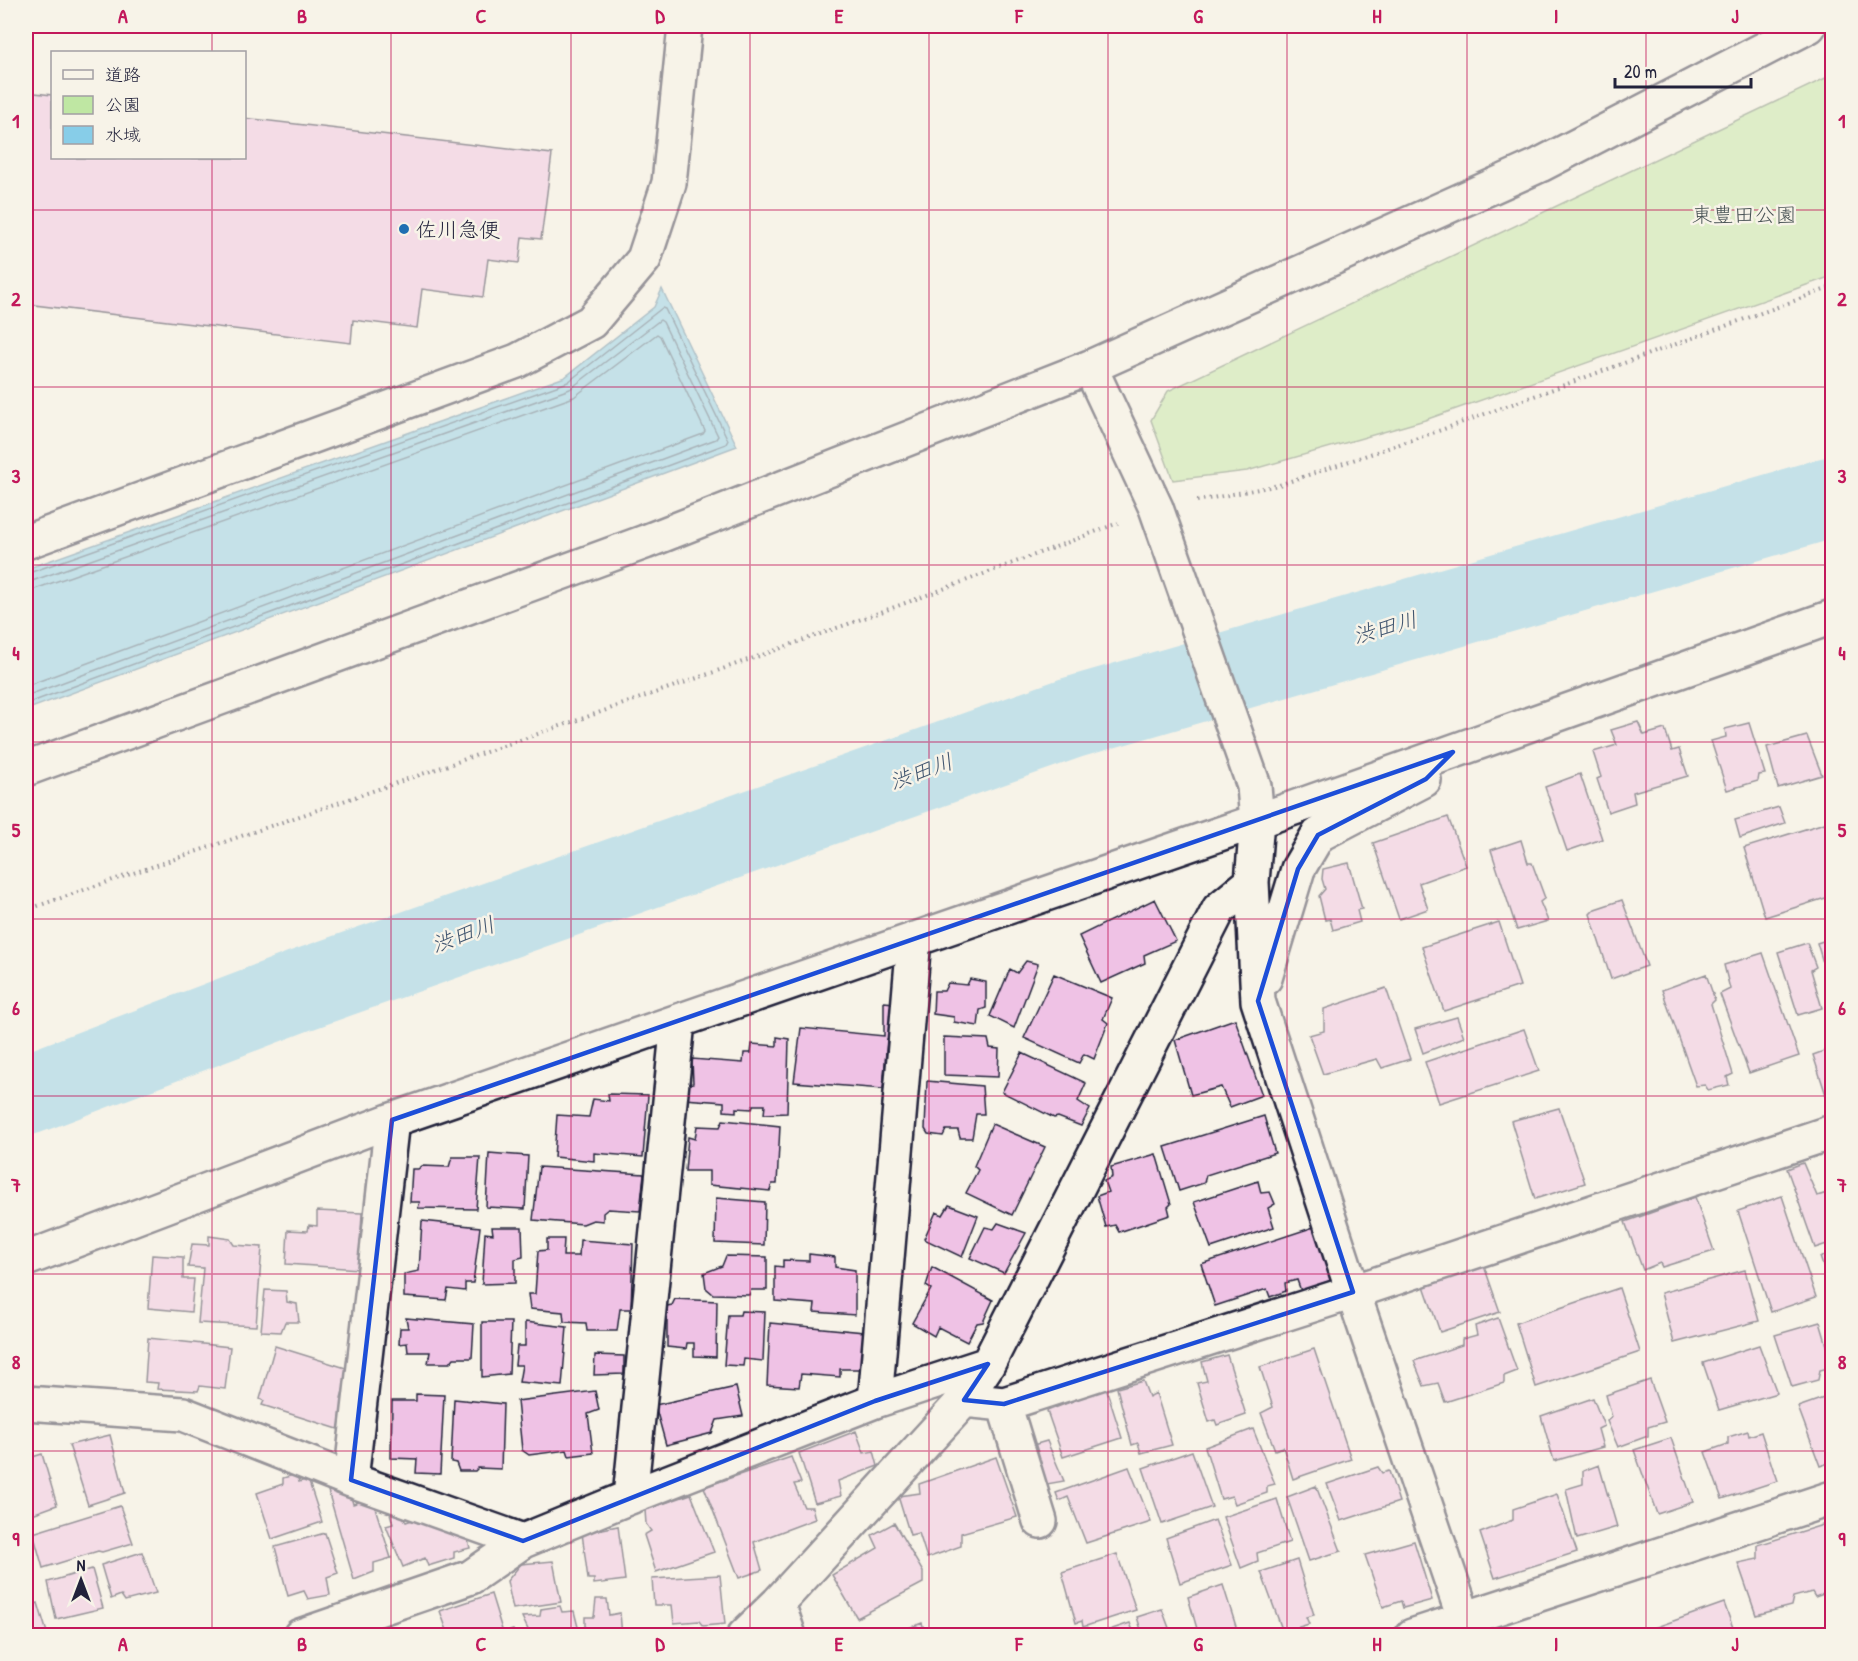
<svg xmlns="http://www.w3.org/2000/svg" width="1858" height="1661" font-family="'Patrick Hand','Klee One',sans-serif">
<rect width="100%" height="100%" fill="#f7f3e8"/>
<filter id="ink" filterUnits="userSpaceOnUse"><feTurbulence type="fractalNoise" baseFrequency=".0167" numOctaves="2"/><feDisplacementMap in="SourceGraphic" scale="12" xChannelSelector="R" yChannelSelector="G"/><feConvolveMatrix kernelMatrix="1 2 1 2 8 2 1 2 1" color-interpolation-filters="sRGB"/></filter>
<g filter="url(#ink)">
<path fill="#bfe7a3" stroke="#70846f" stroke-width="1.5" d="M1832,75V276L1425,420L1247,471L1173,480L1151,420L1168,391Z"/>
<path fill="#87cde8" stroke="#5f89a3" stroke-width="1.5" d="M662,289L737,446L26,710V569L565,377L654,307Z"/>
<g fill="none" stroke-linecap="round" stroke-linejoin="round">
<path stroke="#4a6680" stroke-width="1.5" d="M26,574L568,382L662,308L665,309L728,440L726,444L26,704
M26,582L32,581L570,389L660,320L663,322L718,436L716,439L26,696
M26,591L35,589L574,397L657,334L660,336L705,431L703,434L26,686"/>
<path stroke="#87cde8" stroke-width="81" d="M26,1095L299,991L1071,718L1832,497"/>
</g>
<path fill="#efc2e5" stroke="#22223b" stroke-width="1.5" d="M26,92L52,95V158H244V118L552,154L541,239L522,237L519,263L488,259L483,297L422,289L417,328L353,320L351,343L26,304Z
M1638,722L1644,735L1665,729L1672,751L1679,749L1688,776L1633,792L1635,803L1608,812L1597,779L1601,777L1593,752L1617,745L1611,730Z
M1749,723L1765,774L1759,775L1758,781L1727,790L1711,741L1726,737L1725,729Z
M1807,736L1822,775L1778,788L1767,747Z
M1580,774L1602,839L1567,851L1545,787Z
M1779,807L1785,823L1740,838L1735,820Z
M1448,817L1466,866L1419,883L1428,909L1399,919L1373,843Z
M1828,822L1830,826H1832V896L1765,917L1744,848Z
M1521,840L1528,863H1532L1545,898L1540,902L1548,921L1517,930L1491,850Z
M1349,863L1362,909L1357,910L1360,922L1333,930L1330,919L1325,920L1319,896L1325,889L1322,879L1323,869Z
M1155,899L1176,941L1144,955L1145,963L1101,983L1079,936Z
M1622,900L1647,966L1611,979L1590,914L1595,909Z
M1499,922L1520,986L1444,1011L1422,947Z
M1832,938V992L1817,943Z
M1807,943L1816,967L1811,970L1822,1008L1798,1015L1778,952Z
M1763,953L1799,1056L1749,1073L1720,994L1730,989L1724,965Z
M1026,961L1038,964L1014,1028L990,1016L1010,969L1017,973Z
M1054,974L1112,998L1103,1019L1108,1023L1094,1059L1084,1054L1079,1063L1024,1038Z
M1706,974L1715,1000L1711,1004L1733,1074L1727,1077L1729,1085L1708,1090L1705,1085L1696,1086L1662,990Z
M970,979L986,982V1008L980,1010L978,1026L954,1022V1017L933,1014L934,991H944L948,983L967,985Z
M1386,988L1410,1059L1382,1068L1377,1059L1323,1074L1309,1035L1324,1031V1009Z
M884,1002L894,1003V1037L887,1039L883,1089L794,1082L801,1028L884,1036Z
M1457,1017L1464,1037L1423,1053L1415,1029Z
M1235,1019L1262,1095L1230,1107L1221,1087L1191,1095L1175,1040Z
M1524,1029L1539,1071L1439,1103L1425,1062Z
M777,1037L789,1039L787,1113L764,1114L765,1105H753L752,1109L736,1108V1112L724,1111V1102L684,1099V1085L693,1083L692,1059L743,1063L744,1053H751L752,1044L777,1046Z
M944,1037L988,1039L990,1048L999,1049L998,1077L944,1075Z
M1832,1048V1101H1828L1813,1055Z
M1022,1053L1086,1083L1078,1101L1090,1109L1081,1126L1058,1117L1054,1118L1002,1092Z
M927,1081L982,1086L984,1114H976L972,1138H960L958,1130H946L943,1136L928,1134L925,1129Z
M608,1094L648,1095L643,1157L594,1153V1161L554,1157L557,1115L589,1117L593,1099L609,1101Z
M1559,1108L1585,1183L1535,1199L1511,1121Z
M1264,1116L1275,1153L1206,1175L1204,1183L1179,1191L1165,1147Z
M723,1120L780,1126L777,1184H772L770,1191L709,1185V1171H685L688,1137L695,1139L697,1126L720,1127Z
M992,1124L1045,1147L1012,1215L966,1193L978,1170L974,1166Z
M489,1153L528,1156L525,1209L486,1207Z
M1156,1154L1171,1204L1168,1207L1170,1215L1119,1232L1115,1225L1106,1227L1097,1196L1108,1192L1104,1181L1112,1177L1111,1167Z
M452,1157H480L476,1209L418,1208L420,1202H410L412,1169H418L422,1166L449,1167Z
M1803,1163L1817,1196L1827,1193L1830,1200L1832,1199V1225L1828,1226L1827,1244L1815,1248L1787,1169Z
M539,1167L644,1174L640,1211L608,1209L603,1213V1221L593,1220L583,1224L533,1220Z
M1258,1181L1261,1193L1270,1192L1275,1204L1268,1208L1274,1227L1211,1248L1194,1202Z
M1782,1196L1816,1297L1771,1312L1738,1211Z
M1695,1197L1714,1251L1662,1267L1660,1263L1643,1270L1625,1222Z
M716,1198L765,1202L764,1245L715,1243Z
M949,1205L978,1216L962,1257L924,1239L936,1212L943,1215Z
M317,1211L362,1213L359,1269L286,1264L288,1230L308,1231L309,1225L317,1226Z
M422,1221L480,1227L473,1283H465V1291L448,1289L446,1300L404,1297V1274L419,1271Z
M998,1223L1026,1233L1004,1273L970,1258L985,1227L994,1229Z
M492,1227H522L523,1257L515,1259V1283L482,1284L485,1233L493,1234Z
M1314,1227L1332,1280L1301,1291L1297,1280L1285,1283L1286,1291L1270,1297L1267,1289L1215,1306L1201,1264Z
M209,1236L230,1239L234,1245L262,1247L256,1326L198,1323L203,1268L188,1267L192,1244L209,1245Z
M547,1239H564L563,1256H579L580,1240L633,1244L631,1309H620L617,1331H587L586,1323L564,1322L563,1312L530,1309L528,1294H535L538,1251L547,1250Z
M1832,1253V1292L1820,1257Z
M809,1254L835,1257V1267L855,1270V1315L814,1312L815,1304L775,1301V1266L783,1267V1260L809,1261Z
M152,1255L183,1257V1279H194L191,1312L148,1308Z
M726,1256L767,1257V1290H751L749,1295L713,1294L706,1288L704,1273L722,1266Z
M1483,1263L1500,1312L1440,1332L1423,1283Z
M932,1267L993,1300L983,1322L977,1323L967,1342L938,1327L934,1336L912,1323L931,1289L926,1286Z
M1745,1270L1759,1321L1674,1343L1661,1293Z
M1619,1288L1640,1352L1536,1387L1516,1323Z
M265,1290L286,1291L287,1302L297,1304L299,1322H285L281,1332L261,1331Z
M675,1299L717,1301L716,1357L694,1356V1343H687L686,1349L667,1347V1306L672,1305Z
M741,1311L765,1312L763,1361L744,1359L743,1366L724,1365L728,1315H740Z
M406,1318L474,1324L472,1358H454L450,1363H428L430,1352H408L407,1343L399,1344L400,1328H408Z
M1498,1318L1517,1371L1504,1376V1383L1445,1402L1438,1383L1424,1386L1414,1361L1462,1345V1339L1477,1335L1475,1326Z
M482,1322H511L509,1374L482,1377Z
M525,1322L567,1327L562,1386L519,1382L522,1365H515L517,1346H525Z
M1820,1322L1832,1362V1367L1820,1370L1818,1380L1792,1387L1775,1335Z
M770,1323L864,1332L861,1369H840V1377L801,1374L799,1387L767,1385Z
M148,1338L230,1347L225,1389L200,1386L198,1391L157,1389L158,1383L145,1382Z
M1759,1345L1777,1393L1719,1410L1703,1363Z
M275,1346L349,1369L341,1398L348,1401L338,1429L262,1405L264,1401L260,1399Z
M1314,1349L1351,1459L1293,1479L1283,1447L1275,1450L1261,1413L1273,1407L1260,1367Z
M595,1355L624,1356V1374L594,1375Z
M1227,1355L1246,1415L1217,1425L1215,1420L1209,1422L1197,1383L1207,1381L1202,1362Z
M1650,1380L1665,1422L1648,1427V1436L1618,1447L1607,1421L1612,1417L1606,1395Z
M1143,1381L1149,1397L1156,1393L1172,1445L1141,1453L1138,1443L1132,1445L1117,1388Z
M736,1387L743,1416L717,1420L712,1433L666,1445L655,1405Z
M1106,1388L1122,1438L1063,1457L1047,1411Z
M595,1391L599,1410L588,1414L593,1453L569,1456L567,1450L529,1455L522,1450L517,1401Z
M416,1394L444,1395L440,1474L416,1473L417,1459L391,1458L392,1401H416Z
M1832,1395V1462L1820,1466L1798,1407Z
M1593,1398L1604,1426L1598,1429L1603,1447L1554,1461L1541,1416Z
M454,1399L503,1404L501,1469L478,1468L475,1471H459L456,1463L451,1462Z
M1253,1429L1275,1484L1267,1486V1493L1235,1504L1232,1496L1221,1499L1205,1447Z
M856,1431L864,1453L874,1451L878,1466L838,1481L841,1496L815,1503L799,1453Z
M1748,1431L1749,1436L1761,1432L1777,1481L1722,1499L1705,1452L1728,1444V1437Z
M110,1435L125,1493L88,1505L69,1445Z
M1671,1438L1693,1502L1657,1514L1634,1450Z
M1047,1441L1064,1481L1047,1484L1033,1445Z
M1192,1451L1212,1507L1162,1524L1143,1468Z
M42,1454L57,1505L27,1516L26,1459Z
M791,1457L801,1483L794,1484L804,1507H812L815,1519L754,1542L762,1570L739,1578L704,1487Z
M996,1457L1017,1517L961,1533V1546L927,1558L919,1533L910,1535L898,1496L920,1493L919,1484Z
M1599,1465L1617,1527L1577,1539L1566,1489L1583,1484V1471Z
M1129,1467L1151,1522L1086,1543L1068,1497L1059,1501L1056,1493Z
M1378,1467L1382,1473L1389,1471L1399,1502L1341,1521L1327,1484Z
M297,1474L299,1482L308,1479L322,1522L272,1539L257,1493L283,1484V1478Z
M348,1486L353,1504L372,1498L391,1558L374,1563V1572L354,1580L328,1491Z
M1316,1486L1341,1551L1309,1561L1287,1497Z
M691,1494L714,1552L656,1572L644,1535L651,1531L646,1524L645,1510Z
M1557,1494L1577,1552L1495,1578L1480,1533L1513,1520V1509Z
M1277,1499L1290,1542L1257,1553L1258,1561L1241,1568L1223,1517Z
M120,1506L133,1543L102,1552L98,1551L43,1568L33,1533Z
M400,1511L406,1522L415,1519L418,1523L436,1518L467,1536L470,1548L454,1552V1558L428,1566L425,1558L403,1567L386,1526L393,1524L390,1513Z
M1215,1520L1232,1565L1180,1583L1166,1538Z
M894,1523L923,1572V1583L857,1618L832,1575L878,1548L872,1535Z
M1829,1523L1832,1533V1591L1815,1597L1812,1592L1793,1597L1791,1606L1756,1615L1738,1563L1758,1559V1545Z
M618,1526L625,1580L594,1584V1579H588L582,1533Z
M325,1533L338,1573L327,1577L330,1595L308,1599L304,1591L288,1596L275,1547Z
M1414,1541L1432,1600L1403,1608L1401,1601L1383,1607L1365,1555Z
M142,1552L156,1593L125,1601L121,1595L111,1599L101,1565Z
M1117,1554L1136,1610L1083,1627L1082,1621L1076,1623L1062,1572Z
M1297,1560L1314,1615L1306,1617L1309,1624L1283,1632L1261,1572Z
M553,1561L561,1602L513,1609L507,1581L521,1564Z
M26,1562L33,1585L26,1588Z
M92,1569L103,1608L56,1619L48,1582Z
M720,1575L725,1624L703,1626L699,1621L674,1623L672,1605H654L652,1579Z
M1223,1585L1239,1636H1199L1188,1597Z
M491,1594L503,1633L513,1630L515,1636H449L440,1611Z
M596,1599H607L609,1615L620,1613L622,1636H585V1617H594Z
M38,1603L48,1636H26V1607Z
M1724,1603L1736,1636H1649L1648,1630Z
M560,1606L562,1612L574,1611L580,1635L531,1636L522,1617L540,1616L541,1609Z
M1162,1609L1172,1636H1143L1137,1617Z
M922,1623L926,1636H887Z
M1130,1623L1135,1636H1092Z
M399,1629L402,1636H380Z
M633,1631L684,1635V1636H633Z"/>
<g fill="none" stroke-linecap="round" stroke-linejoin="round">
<g stroke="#22223b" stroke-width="38">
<path id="minor" d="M1090,367L1156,508L1254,786L1257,821L1252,882L1258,1001L1353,1292L1470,1636
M26,542L517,361L591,322L644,259L669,183L685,26
M26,769L645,542L1090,367L1540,165L1809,26
M1265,978L1298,869L1318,835L1424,780
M26,1259L392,1120L1257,821L1832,617
M964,1400L1004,1404L1353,1292L1832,1132
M875,1401L914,939
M26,1403L183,1414L351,1480L523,1541
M1004,1404L1040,1521
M351,1480L392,1120
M630,1497L678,1022
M778,1603L789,1636
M300,1636L471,1577L523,1541L630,1497L875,1401L988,1364
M744,1636L778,1603L964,1400L988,1364L1219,909L1252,882
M1412,1636L1832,1498"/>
</g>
<path stroke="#22223b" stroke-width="4" stroke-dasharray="1.5 4.5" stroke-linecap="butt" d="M1197,501L1279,485L1444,429L1832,287
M26,910C391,784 758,662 1118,523"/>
<use href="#minor" stroke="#f7f3e8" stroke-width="33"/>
</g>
</g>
<path d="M0 0H1858V1661H0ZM1453,752L1426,779L1318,835L1298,869L1258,1001L1353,1292L1004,1404L964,1400L988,1364L875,1401L523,1541L351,1480L392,1120Z" fill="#f7f3e8" fill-opacity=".55" fill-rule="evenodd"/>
<path fill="none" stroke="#1d4ed8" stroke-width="4.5" stroke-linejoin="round" d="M1453,752L1426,779L1318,835L1298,869L1258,1001L1353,1292L1004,1404L964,1400L988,1364L875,1401L523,1541L351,1480L392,1120Z"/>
<path fill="none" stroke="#c2185b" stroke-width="1.5" stroke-opacity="0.55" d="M212,26V52M391,26V1636M571,26V1636M750,26V1636M929,26V1636M1108,26V1636M1287,26V1636M1467,26V1636M1646,26V1636M212,158V1636M26,210H1832M26,387H1832M26,565H1832M26,742H1832M26,919H1832M26,1096H1832M26,1274H1832M26,1451H1832"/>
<circle fill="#1f6fb2" stroke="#f7f3e8" stroke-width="2" cx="404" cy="229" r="6"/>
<g text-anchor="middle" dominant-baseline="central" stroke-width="5" stroke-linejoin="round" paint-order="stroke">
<g font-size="21" fill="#495355" stroke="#f7f3e8">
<text x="1744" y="214">東豊田公園</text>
</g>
<g font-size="21" fill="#22223b" stroke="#f7f3e8" text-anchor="start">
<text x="416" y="229">佐川急便</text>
</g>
<g font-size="22" font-style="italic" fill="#40556f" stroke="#f7f3e8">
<text transform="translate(1385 627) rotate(-16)">渋田川</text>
<text transform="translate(921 771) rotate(-20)">渋田川</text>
<text transform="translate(463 934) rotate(-20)">渋田川</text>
</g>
</g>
<rect width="1858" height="1661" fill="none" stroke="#f7f3e8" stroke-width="66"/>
<rect x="51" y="51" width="195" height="108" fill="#f7f3e8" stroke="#a29fa3" stroke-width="1.5"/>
<rect x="63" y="70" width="30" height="9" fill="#f7f3e8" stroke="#a29fa3" stroke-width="1.5"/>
<text x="105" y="81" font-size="18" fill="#22223b">道路</text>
<rect x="63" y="96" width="30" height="18" fill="#bfe7a3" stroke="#a29fa3" stroke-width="1.5"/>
<text x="105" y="111" font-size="18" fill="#22223b">公園</text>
<rect x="63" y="126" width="30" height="18" fill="#87cde8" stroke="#a29fa3" stroke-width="1.5"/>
<text x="105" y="141" font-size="18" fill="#22223b">水域</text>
<g transform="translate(81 1580)" stroke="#f7f3e8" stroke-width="4.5" paint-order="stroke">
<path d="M0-4.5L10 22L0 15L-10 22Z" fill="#22223b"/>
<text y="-9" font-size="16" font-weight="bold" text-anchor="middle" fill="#22223b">N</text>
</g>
<path d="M1615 78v9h136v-9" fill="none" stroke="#22223b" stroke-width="3"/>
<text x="1624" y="78" font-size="18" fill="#22223b" stroke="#f7f3e8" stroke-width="4.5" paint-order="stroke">20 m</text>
<rect x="33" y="33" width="1792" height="1595" fill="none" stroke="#c2185b" stroke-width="2"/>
<g font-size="20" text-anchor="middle" font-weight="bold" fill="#c2185b">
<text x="123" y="23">A</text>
<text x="302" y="23">B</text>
<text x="481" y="23">C</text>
<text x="660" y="23">D</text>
<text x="839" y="23">E</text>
<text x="1019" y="23">F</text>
<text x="1198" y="23">G</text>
<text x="1377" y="23">H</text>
<text x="1556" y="23">I</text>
<text x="1735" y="23">J</text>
<text x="16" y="128">1</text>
<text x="1842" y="128">1</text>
<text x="16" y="306">2</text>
<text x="1842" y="306">2</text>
<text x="16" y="483">3</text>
<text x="1842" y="483">3</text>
<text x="16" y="660">4</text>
<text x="1842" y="660">4</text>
<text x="16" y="837">5</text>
<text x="1842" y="837">5</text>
<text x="16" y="1015">6</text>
<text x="1842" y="1015">6</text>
<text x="16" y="1192">7</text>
<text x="1842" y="1192">7</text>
<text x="16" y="1369">8</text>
<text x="1842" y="1369">8</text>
<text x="16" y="1546">9</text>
<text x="1842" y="1546">9</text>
<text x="123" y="1651">A</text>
<text x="302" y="1651">B</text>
<text x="481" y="1651">C</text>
<text x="660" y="1651">D</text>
<text x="839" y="1651">E</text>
<text x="1019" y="1651">F</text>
<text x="1198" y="1651">G</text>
<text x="1377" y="1651">H</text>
<text x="1556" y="1651">I</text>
<text x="1735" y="1651">J</text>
</g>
</svg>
